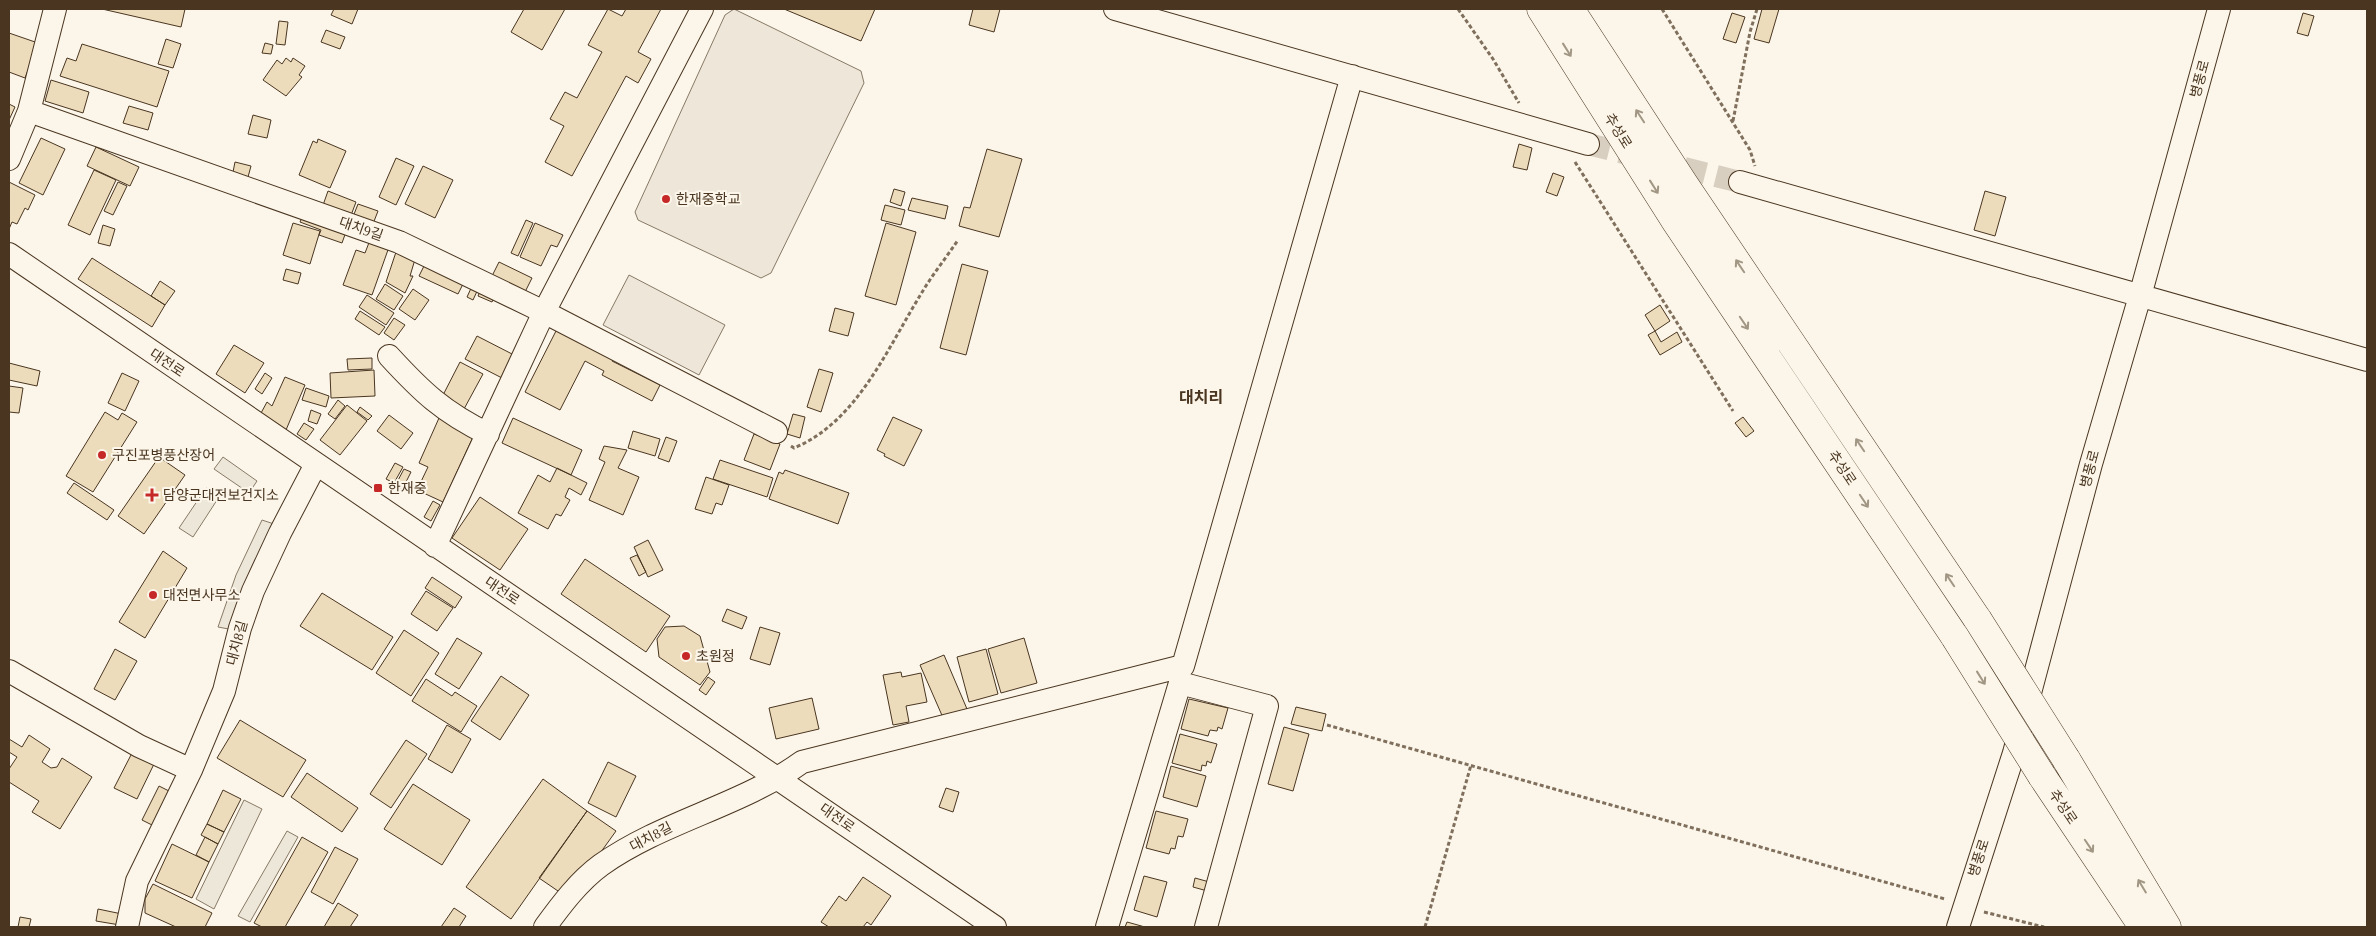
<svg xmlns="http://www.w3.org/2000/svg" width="2376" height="936" font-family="'Times New Roman','Noto Sans KR',serif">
<rect width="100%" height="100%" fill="#fbf6e9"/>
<path fill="#ede6d9" stroke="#887966" d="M734,9L861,71L864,83L771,273L761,278L638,220L635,212L725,15Z
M629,275L725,325L699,375L603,325Z"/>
<path fill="#ede7d9" stroke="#887966" d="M223,457L257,481L249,493L214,469Z
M206,488L219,497L193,537L179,528Z
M262,520L277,525L234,630L218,627L236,575Z
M244,800L262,809L214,909L196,899Z
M287,831L298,837L250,922L238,916Z"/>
<path fill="#ecdcbc" stroke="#4a3520" d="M102,9H185L181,27Z
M334,9H358L352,24L331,15Z
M524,9H565L542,50L511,32Z
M608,9L622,16L626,9H661L638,52L651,59L638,83L626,76L572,176L545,162L564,126L550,119L565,92L577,98L602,52L588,45Z
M784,9H875L861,41Z
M973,9H1000L994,32L969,25Z
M1762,9H1779L1769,43L1754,39Z
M1732,13L1745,17L1736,43L1723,39Z
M2303,13L2314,16L2308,36L2297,33Z
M279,21L288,22L285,45L276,44Z
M326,30L345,37L340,49L321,42Z
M9,33L38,43L25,78L9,72Z
M166,39L181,44L173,68L158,64Z
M265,43L273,45L271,54L262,53Z
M82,44L169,71L157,107L60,76L67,58L76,61Z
M286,58L291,62L293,58L305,66L299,75L302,77L286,96L263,80L277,60L282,64Z
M51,80L89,92L83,113L45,101Z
M9,104L15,107L9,120Z
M129,106L153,113L148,130L123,123Z
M253,115L271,120L267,138L248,134Z
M41,138L65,149L43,195L19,183Z
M318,139L346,151L330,188L299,175L313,141L317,143Z
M1519,144L1532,148L1527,170L1513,167Z
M96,147L139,167L130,186L87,166Z
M987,149L1022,159L999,237L959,226L964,207L970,208Z
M396,158L414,166L396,205L379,197Z
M235,162L251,166L248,177L233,172Z
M423,166L453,180L435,218L405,204Z
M94,170L116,180L90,235L68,225Z
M1553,173L1564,177L1557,196L1546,192Z
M9,182L35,195L28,210L25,208L17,224L12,222L9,229Z
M118,182L127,186L113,215L104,211Z
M894,189L905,192L901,206L890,202Z
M328,191L356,202L350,218L322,208Z
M1985,191L2006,197L1995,236L1974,230Z
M912,198L948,206L945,219L908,210Z
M358,204L378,211L371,229L351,222Z
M885,205L905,210L901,225L881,220Z
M304,213L347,229L342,243L319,235L321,230L300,222Z
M526,220L533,223L518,256L511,253Z
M293,223L320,231L310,264L283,255Z
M535,223L563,235L557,247L551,245L541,266L520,257Z
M886,223L916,232L896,305L865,296Z
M103,225L115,229L110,246L98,243Z
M370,240L389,247L372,295L343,285L356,250L365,253Z
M397,249L416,256L410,276H413L405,293L386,282Z
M92,258L165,305L152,327L78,279Z
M427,260L466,278L458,294L419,276Z
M499,262L532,278L524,294L491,278Z
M962,264L988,271L966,355L940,348Z
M286,269L301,273L298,284L283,280Z
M160,281L175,291L165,305L151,296Z
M385,284L403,296L394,310L376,299Z
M473,284L479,287L473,300L467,297Z
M482,287L496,294L492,302L478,296Z
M413,289L429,300L415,320L399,309Z
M367,295L394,313L386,325L359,307Z
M1660,305L1670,321L1655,331L1645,315Z
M835,308L854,313L848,336L829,331Z
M360,311L385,327L379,335L355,319Z
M394,318L405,325L394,340L384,333Z
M557,329L614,358L612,361L660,385L652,401L602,375L604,371L585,361L560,410L525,392Z
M1655,331L1661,342L1677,332L1682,342L1660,355L1648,335Z
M477,336L514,355L502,378L465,359Z
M234,345L264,363L245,393L216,374Z
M372,358V369L348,370L347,359Z
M460,362L483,374L464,409L442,397Z
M9,363L40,371L37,386L9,380Z
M819,369L833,373L821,412L807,407Z
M374,370L375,396L331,398L330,373Z
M122,373L139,381L125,411L108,403Z
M265,373L272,378L262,394L255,389Z
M285,377L305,385L286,430L261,413L267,402L272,406Z
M9,386L23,388L19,413L9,412Z
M306,388L329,396L326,407L302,400Z
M338,400L345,406L335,419L328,414Z
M347,405L367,421L340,455L320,440Z
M360,407L372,416L368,420L357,412Z
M311,410L321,414L317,424L308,421Z
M105,412L118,420L122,413L137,422L93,492L66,476Z
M793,414L805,417L800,438L787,434Z
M389,415L413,433L401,449L377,431Z
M893,417L922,430L904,466L884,456L885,454L877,450Z
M1743,417L1754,431L1746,437L1735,423Z
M439,418L474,435L443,502L417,490L428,467L419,463Z
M513,418L582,450L571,475L502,443Z
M304,423L314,429L306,440L297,434Z
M633,431L660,439L655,456L628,448Z
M754,434L780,444L770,470L744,460Z
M666,437L677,441L669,462L658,458Z
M604,446L627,450L618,468L639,477L623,515L589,500L605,462L599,459Z
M159,457L185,475L144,534L118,516Z
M720,460L773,478L767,497L713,479Z
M395,463L403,467L394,483L386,479Z
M557,468L587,483L581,495L569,488L565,497L570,500L561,516L556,514L548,529L518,513L538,475L550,482Z
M404,469L411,472L402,490L395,486Z
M785,470L849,493L838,524L769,499L779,472L783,474Z
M706,477L729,485L722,505L716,503L712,514L695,509Z
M74,483L114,510L107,520L67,493Z
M480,497L528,529L500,570L452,538Z
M433,501L440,505L431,521L424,517Z
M648,540L663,570L648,577L634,547Z
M163,551L187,568L145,638L119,622Z
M637,555L646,572L639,576L630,558Z
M585,559L670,616L646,652L561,594Z
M432,577L462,597L455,608L425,588Z
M426,591L453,608L437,631L411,614Z
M322,593L393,637L372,670L300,626Z
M727,609L747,617L742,629L722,621Z
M684,626L700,636L710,672L700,685L659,657L657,639L665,627Z
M760,627L780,633L770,665L750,659Z
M404,630L439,653L411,696L376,673Z
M457,638L482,653L459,689L435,674Z
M1024,638L1037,683L1001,693L988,649Z
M115,649L137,661L115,700L94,689Z
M986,649L998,694L969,702L957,657Z
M944,655L967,709L944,720L920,665Z
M901,672L902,677L921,673L927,702L906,706L909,722L893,725L883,675Z
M501,676L529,695L500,740L471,721Z
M708,677L715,682L706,695L699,690Z
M426,679L452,696L455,692L477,706L461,732L412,701Z
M812,698L819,729L776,739L769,708Z
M1189,699L1228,708L1222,729L1218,727L1217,731L1210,730L1208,736L1181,729Z
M1296,707L1326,714L1322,731L1291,724Z
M240,720L306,760L283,797L217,758Z
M447,725L471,739L452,773L428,759Z
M1284,727L1309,734L1293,791L1268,784Z
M1180,734L1217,744L1211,763L1207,761L1206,766L1202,765L1201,771L1172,763Z
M29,735L50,749L42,762L51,768L57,767L62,758L92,777L60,829L32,812L39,801L9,782V769L17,757L9,752V739L22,747Z
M406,740L427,754L391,808L370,794Z
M132,753L154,764L137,799L114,788Z
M608,762L636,776L616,817L588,803Z
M1171,766L1206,776L1197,807L1163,797Z
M307,773L358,808L342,832L291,797Z
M543,779L587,811L511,919L466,887Z
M413,784L470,820L442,865L384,829Z
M159,786L175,794L158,828L142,820Z
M946,788L959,792L953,812L939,807Z
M223,790L241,799L224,832L207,824Z
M587,811L616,831L593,863L558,891L539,878Z
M1156,811L1188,819L1183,837L1178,836L1175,849L1171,848L1169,854L1146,848Z
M207,824L224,832L218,844L201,835Z
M205,837L218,844L209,862L196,855Z
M302,837L328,852L285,927H262L254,923Z
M172,844L209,862L192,898L155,881Z
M335,847L358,859L333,904L311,892Z
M1144,876L1167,882L1157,917L1134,910Z
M863,877L891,896L871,925L867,922L863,927H829L821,922L839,896L846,901Z
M1195,878L1213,883L1211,892L1193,887Z
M153,884L212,913L205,927H176L145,913V899Z
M338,903L358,915L350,927H324Z
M454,908L466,916L459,927H441Z
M98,909L122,914L120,925L96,921Z
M20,917L31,919L29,927H18Z
M1127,922L1145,927H1125Z"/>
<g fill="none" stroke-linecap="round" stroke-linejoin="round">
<path stroke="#d8cfc1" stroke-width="22" stroke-dasharray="22 11" stroke-linecap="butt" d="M1588,144L1740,182"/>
<g stroke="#4a3520" stroke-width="24">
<path id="minor" d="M55,9L29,111L399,242L544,312L435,546
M702,9L544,312L776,432
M1115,9L1588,144
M9,159L29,111
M1740,182L2367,360
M9,254L995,927
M389,356C422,392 443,412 488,434
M9,671L139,746L191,770L137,881L127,927
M191,770L224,691L240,628L253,591L280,533L316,464
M545,927C561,905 579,881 601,865C663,821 741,806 802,762L1183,666L1352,76
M1107,927L1180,683L1267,706L1206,927
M1958,927L2014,753L2091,464L2140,296L2219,9"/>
</g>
<g stroke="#4a3520" stroke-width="29">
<path id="major" d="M1541,9L1676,222L1955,637
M1570,9L1684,184L1978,620
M2066,759L2167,927
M2042,776L2143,927"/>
</g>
<path stroke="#7f6f5c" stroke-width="3" stroke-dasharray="4 2.5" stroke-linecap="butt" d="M1458,9L1493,59L1519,103
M1662,9L1750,150L1755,166
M1733,121L1750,32L1757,9
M1575,162L1733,411
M791,446L794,448C857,422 887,349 921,294C932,275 946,258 958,240
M1327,725L1945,899
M1984,912L2044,927
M1425,927L1471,765"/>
<use href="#minor" stroke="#fbf6e9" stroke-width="22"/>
<use href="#major" stroke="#fbf6e9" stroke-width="28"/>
<g stroke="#4a3520" stroke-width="29" stroke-linecap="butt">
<path id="major-bridge" d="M1978,620L2066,759
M1955,637L2042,776"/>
</g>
<use href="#major-bridge" stroke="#fbf6e9" stroke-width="28"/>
</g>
<defs><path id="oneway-shaft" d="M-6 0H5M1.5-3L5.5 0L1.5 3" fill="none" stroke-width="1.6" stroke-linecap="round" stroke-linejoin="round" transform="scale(1.25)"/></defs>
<g stroke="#a29684">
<use href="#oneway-shaft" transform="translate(1567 50) rotate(58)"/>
<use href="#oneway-shaft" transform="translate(1640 116) rotate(-123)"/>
<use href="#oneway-shaft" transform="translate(1654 187) rotate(58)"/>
<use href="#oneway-shaft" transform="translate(1740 266) rotate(-124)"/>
<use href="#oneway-shaft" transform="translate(1744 323) rotate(56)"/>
<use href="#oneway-shaft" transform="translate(1860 445) rotate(-124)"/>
<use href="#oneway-shaft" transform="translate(1864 501) rotate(56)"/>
<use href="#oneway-shaft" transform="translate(1950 580) rotate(-124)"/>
<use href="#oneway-shaft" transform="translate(1981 678) rotate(58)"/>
<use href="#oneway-shaft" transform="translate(2089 846) rotate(56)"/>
<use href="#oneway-shaft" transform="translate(2142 886) rotate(-121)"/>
</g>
<g fill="#c62828" stroke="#fbf6e9" stroke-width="2">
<circle cx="666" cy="199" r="5"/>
<circle cx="102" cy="455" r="5"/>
<rect x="373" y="483" width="10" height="10" rx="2.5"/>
<path d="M149.5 487.5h5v5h5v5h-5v5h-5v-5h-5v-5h5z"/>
<circle cx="153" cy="595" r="5"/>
<circle cx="686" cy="656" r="5"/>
</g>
<g text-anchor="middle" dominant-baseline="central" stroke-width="4" stroke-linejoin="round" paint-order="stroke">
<g font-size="14" fill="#4a3520" stroke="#fbf6e9">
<text transform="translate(2200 79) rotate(-75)">병풍로</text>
<text transform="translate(1618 131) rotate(58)">추성로</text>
<text transform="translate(361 229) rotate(19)">대치9길</text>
<text transform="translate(167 363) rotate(34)">대전로</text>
<text transform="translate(1842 468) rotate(56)">추성로</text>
<text transform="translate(2090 469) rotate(-75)">병풍로</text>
<text transform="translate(502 591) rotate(34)">대전로</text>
<text transform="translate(237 643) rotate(-75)">대치8길</text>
<text transform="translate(2063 807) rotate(56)">추성로</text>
<text transform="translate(837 818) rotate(35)">대전로</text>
<text transform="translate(651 837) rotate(-28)">대치8길</text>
<text transform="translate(1979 858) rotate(-72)">병풍로</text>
</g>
<g font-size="14" fill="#4a3520" stroke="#fbf6e9" text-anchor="start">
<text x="676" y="199">한재중학교</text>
<text x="112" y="455">구진포병풍산장어</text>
<text x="388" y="488">한재중</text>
<text x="163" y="495">담양군대전보건지소</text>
<text x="163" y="595">대전면사무소</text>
<text x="696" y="656">초원정</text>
</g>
<g font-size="16" font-weight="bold" fill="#4a3520" stroke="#fbf6e9">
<text x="1201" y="397">대치리</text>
</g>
</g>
<rect width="2376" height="936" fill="none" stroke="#4a3520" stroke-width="20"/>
</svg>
